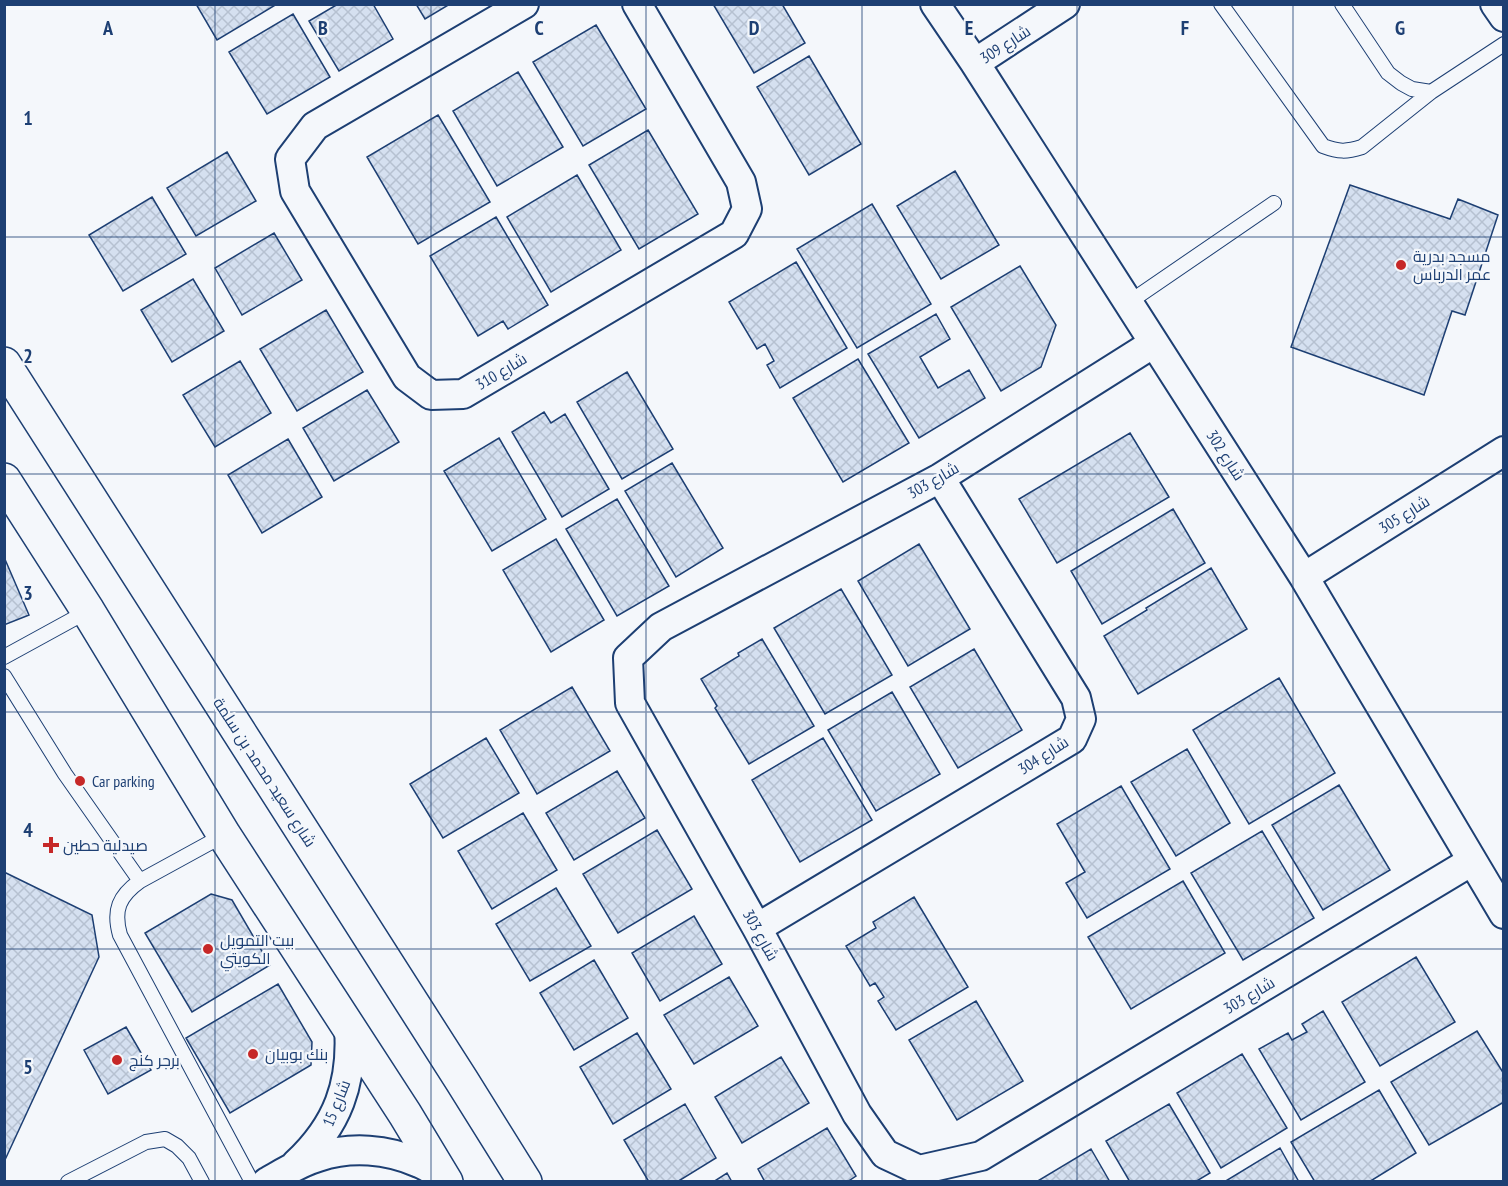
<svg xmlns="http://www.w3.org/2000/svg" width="1508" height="1186" font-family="'PT Sans Narrow',Cairo,sans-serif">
<defs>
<pattern id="building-cross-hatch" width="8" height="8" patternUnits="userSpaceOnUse" patternTransform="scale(1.5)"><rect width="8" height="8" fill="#d5e0f0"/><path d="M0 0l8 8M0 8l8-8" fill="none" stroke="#b6c1d1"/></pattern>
</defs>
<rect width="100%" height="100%" fill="#f4f7fb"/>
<path fill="url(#building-cross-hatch)" stroke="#1d3f73" stroke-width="1.5" d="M196,4H277L217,40Z
M338,4H373L393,39L339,71L309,21Z
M416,4H450L425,19Z
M713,4H782L805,43L754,73Z
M293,14L330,77L267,114L229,52Z
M596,25L646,109L583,146L533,62Z
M809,56L861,144L809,175L757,87Z
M518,72L563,147L497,186L453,111Z
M438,115L490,202L418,244L367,157Z
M648,130L698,214L639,249L589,165Z
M227,152L256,201L196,236L167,188Z
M955,171L999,245L941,279L897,206Z
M577,175L621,250L551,292L507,217Z
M1350,185L1450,219L1458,199L1498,215L1465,315L1452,311L1424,395L1291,347Z
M152,197L186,254L123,291L89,235Z
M872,204L931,304L857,348L797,249Z
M496,217L548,305L508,329L503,321L478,336L430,256Z
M274,233L302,280L242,315L215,268Z
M796,262L847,348L780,388L767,365L774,361L765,344L757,349L729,302Z
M1020,266L1056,325L1041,367L1001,391L951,307Z
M193,279L224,331L172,362L141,310Z
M326,310L363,372L297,411L260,349Z
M936,314L950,339L920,357L938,388L969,370L985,398L919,438L868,354Z
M858,359L909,443L843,482L793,398Z
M240,361L271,413L215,447L183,395Z
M627,372L673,449L622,479L577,402Z
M367,390L399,442L334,481L303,428Z
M544,412L551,423L565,414L609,489L562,517L512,432Z
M1130,433L1169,497L1057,563L1019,499Z
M499,438L546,519L492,551L444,471Z
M288,439L322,497L262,533L228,475Z
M672,463L723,548L676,577L625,491Z
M617,499L669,586L617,616L566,529Z
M1173,509L1205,563L1102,624L1071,571Z
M556,539L604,620L551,652L503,570Z
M919,544L970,629L908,666L858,581Z
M4,557L29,615L4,625Z
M1211,568L1247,629L1138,694L1104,636L1147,610L1146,608Z
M841,589L892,675L825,714L774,628Z
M762,639L814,726L749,764L715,708L717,706L701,679L739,656L738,653Z
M974,649L1022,730L958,768L910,687Z
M1279,678L1335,773L1249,824L1193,730Z
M572,687L610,751L537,794L500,730Z
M892,692L940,774L876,811L828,730Z
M486,738L519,793L443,838L410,784Z
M823,738L872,820L800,862L752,780Z
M1187,749L1230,823L1176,856L1131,782Z
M617,771L645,818L574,860L546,813Z
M1339,785L1390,870L1323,910L1272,825Z
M1121,786L1170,869L1087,918L1066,883L1085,872L1057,824Z
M523,813L557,870L492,909L458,851Z
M657,830L692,889L618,933L583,874Z
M1262,831L1314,918L1243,960L1191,873Z
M4,872L92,915L99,957L4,1162Z
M1183,881L1225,953L1131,1009L1088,937Z
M556,888L591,946L530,981L496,924Z
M211,894L232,900L270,965L192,1012L145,933Z
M914,897L968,987L896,1030L878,1001L884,997L875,983L870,986L846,946L876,928L873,922Z
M694,916L722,964L660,1001L632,953Z
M1416,957L1455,1022L1380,1066L1342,1002Z
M594,960L628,1018L574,1050L540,993Z
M729,977L758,1026L694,1064L664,1015Z
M278,984L312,1042L311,1065L230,1113L186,1038Z
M976,1001L1023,1081L957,1120L909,1040Z
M1323,1011L1365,1082L1301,1120L1259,1049L1288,1033L1292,1040L1307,1032L1302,1024Z
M126,1027L151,1070L108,1094L84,1050Z
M1477,1031L1504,1074V1102L1429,1145L1391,1082Z
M637,1033L671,1089L613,1124L580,1067Z
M1242,1054L1287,1128L1221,1168L1177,1093Z
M781,1057L809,1103L742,1143L715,1097Z
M1379,1090L1416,1153L1369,1182H1315L1291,1142Z
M685,1104L716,1158L677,1182H649L624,1140Z
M1169,1104L1210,1173L1195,1182H1130L1106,1141Z
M827,1128L856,1176L847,1182H765L758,1169Z
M1280,1148L1299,1182H1224Z
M1091,1149L1110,1182H1036Z
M727,1173L732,1182H713Z"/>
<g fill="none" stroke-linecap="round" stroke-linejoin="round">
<g stroke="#1d3f73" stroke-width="16">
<path id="service" d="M1221,4L1323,146C1339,152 1346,152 1362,147L1431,92L1504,44
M1342,4L1388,73L1401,83L1412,89L1431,92
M1128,303L1274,203
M4,657L88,611
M4,676L65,774L140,881
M224,835L140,881C119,896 113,910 120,935L252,1182
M68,1182L146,1142L165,1139L177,1146L189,1158L202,1182"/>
</g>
<g stroke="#1d3f73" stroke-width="32">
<path id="minor" d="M524,4L315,126L290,159L295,191L407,377L431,395L463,394L734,234L747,209L741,182L637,4
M935,4L975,63L1304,577L1504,914
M1495,4L1504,17
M975,63L1065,4
M1154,343L940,478L661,627L628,658L630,703L757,928L857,1114L885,1154L919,1170L981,1156L1472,861
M1304,577L1504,451
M757,928L1072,739L1081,719L1076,698L940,478
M296,1164C338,1125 353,1083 349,1027
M267,1182C283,1173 300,1162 318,1157C351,1146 387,1149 419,1163C427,1166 435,1172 443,1177"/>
</g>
<g stroke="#1d3f73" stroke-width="36">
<path id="tertiary" d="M4,364L462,1081L525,1182
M4,480L88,611L224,835L405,1114L446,1182"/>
</g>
<use href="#service" stroke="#f4f7fb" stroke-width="14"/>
<use href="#minor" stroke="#f4f7fb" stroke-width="28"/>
<use href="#tertiary" stroke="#f4f7fb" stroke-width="33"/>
</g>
<path fill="none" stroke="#1d3f73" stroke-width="1.5" stroke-opacity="0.55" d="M215,4V1182M431,4V1182M646,4V1182M862,4V1182M1077,4V1182M1293,4V1182M4,237H1504M4,474H1504M4,712H1504M4,949H1504"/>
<g fill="#c62828" stroke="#f4f7fb" stroke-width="2">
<circle cx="1401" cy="265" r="6"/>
<circle cx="80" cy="781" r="6"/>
<path d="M48 836h6v6h6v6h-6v6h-6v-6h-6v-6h6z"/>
<circle cx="208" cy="949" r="6"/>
<circle cx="253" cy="1054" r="6"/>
<circle cx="117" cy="1060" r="6"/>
</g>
<g text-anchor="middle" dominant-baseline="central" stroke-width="4.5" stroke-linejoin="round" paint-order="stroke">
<g font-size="16" fill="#1d3f73" stroke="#f4f7fb">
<text transform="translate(1005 44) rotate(-33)">شارع 309</text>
<text transform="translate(501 371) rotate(-31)">شارع 310</text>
<text transform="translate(1226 455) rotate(57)">شارع 302</text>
<text transform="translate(933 480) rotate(-30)">شارع 303</text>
<text transform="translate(1404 514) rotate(-32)">شارع 305</text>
<text transform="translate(1043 755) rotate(-33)">شارع 304</text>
<text transform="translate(265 772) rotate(57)">شارع سعيد محمد بن سلمة</text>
<text transform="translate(761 935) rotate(61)">شارع 303</text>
<text transform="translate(1249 995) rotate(-31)">شارع 303</text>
<text transform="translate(336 1103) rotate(-68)">شارع 15</text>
</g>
<g font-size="16" fill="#1d3f73" stroke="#f4f7fb" text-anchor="start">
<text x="1413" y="256">مسجد بدرية<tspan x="1413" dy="18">عمر الدرباس</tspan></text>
<text x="92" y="781">Car parking</text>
<text x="63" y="845">صيدلية حطين</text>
<text x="220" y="940">بيت التمويل<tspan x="220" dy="18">الكويتي</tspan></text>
<text x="265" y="1054">بنك بوبيان</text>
<text x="129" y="1060">برجر كنج</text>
</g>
</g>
<g font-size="20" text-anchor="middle" font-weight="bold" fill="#1d3f73" stroke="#f4f7fb" stroke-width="4.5" stroke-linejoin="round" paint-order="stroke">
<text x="108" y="35">A</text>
<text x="323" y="35">B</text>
<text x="539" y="35">C</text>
<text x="754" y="35">D</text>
<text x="969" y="35">E</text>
<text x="1185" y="35">F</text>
<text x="1400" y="35">G</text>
<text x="28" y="125">1</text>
<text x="28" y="363">2</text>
<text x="28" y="600">3</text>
<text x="28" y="837">4</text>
<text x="28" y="1074">5</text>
</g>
<rect width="1508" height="1186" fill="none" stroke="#1d3f73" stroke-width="12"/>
</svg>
